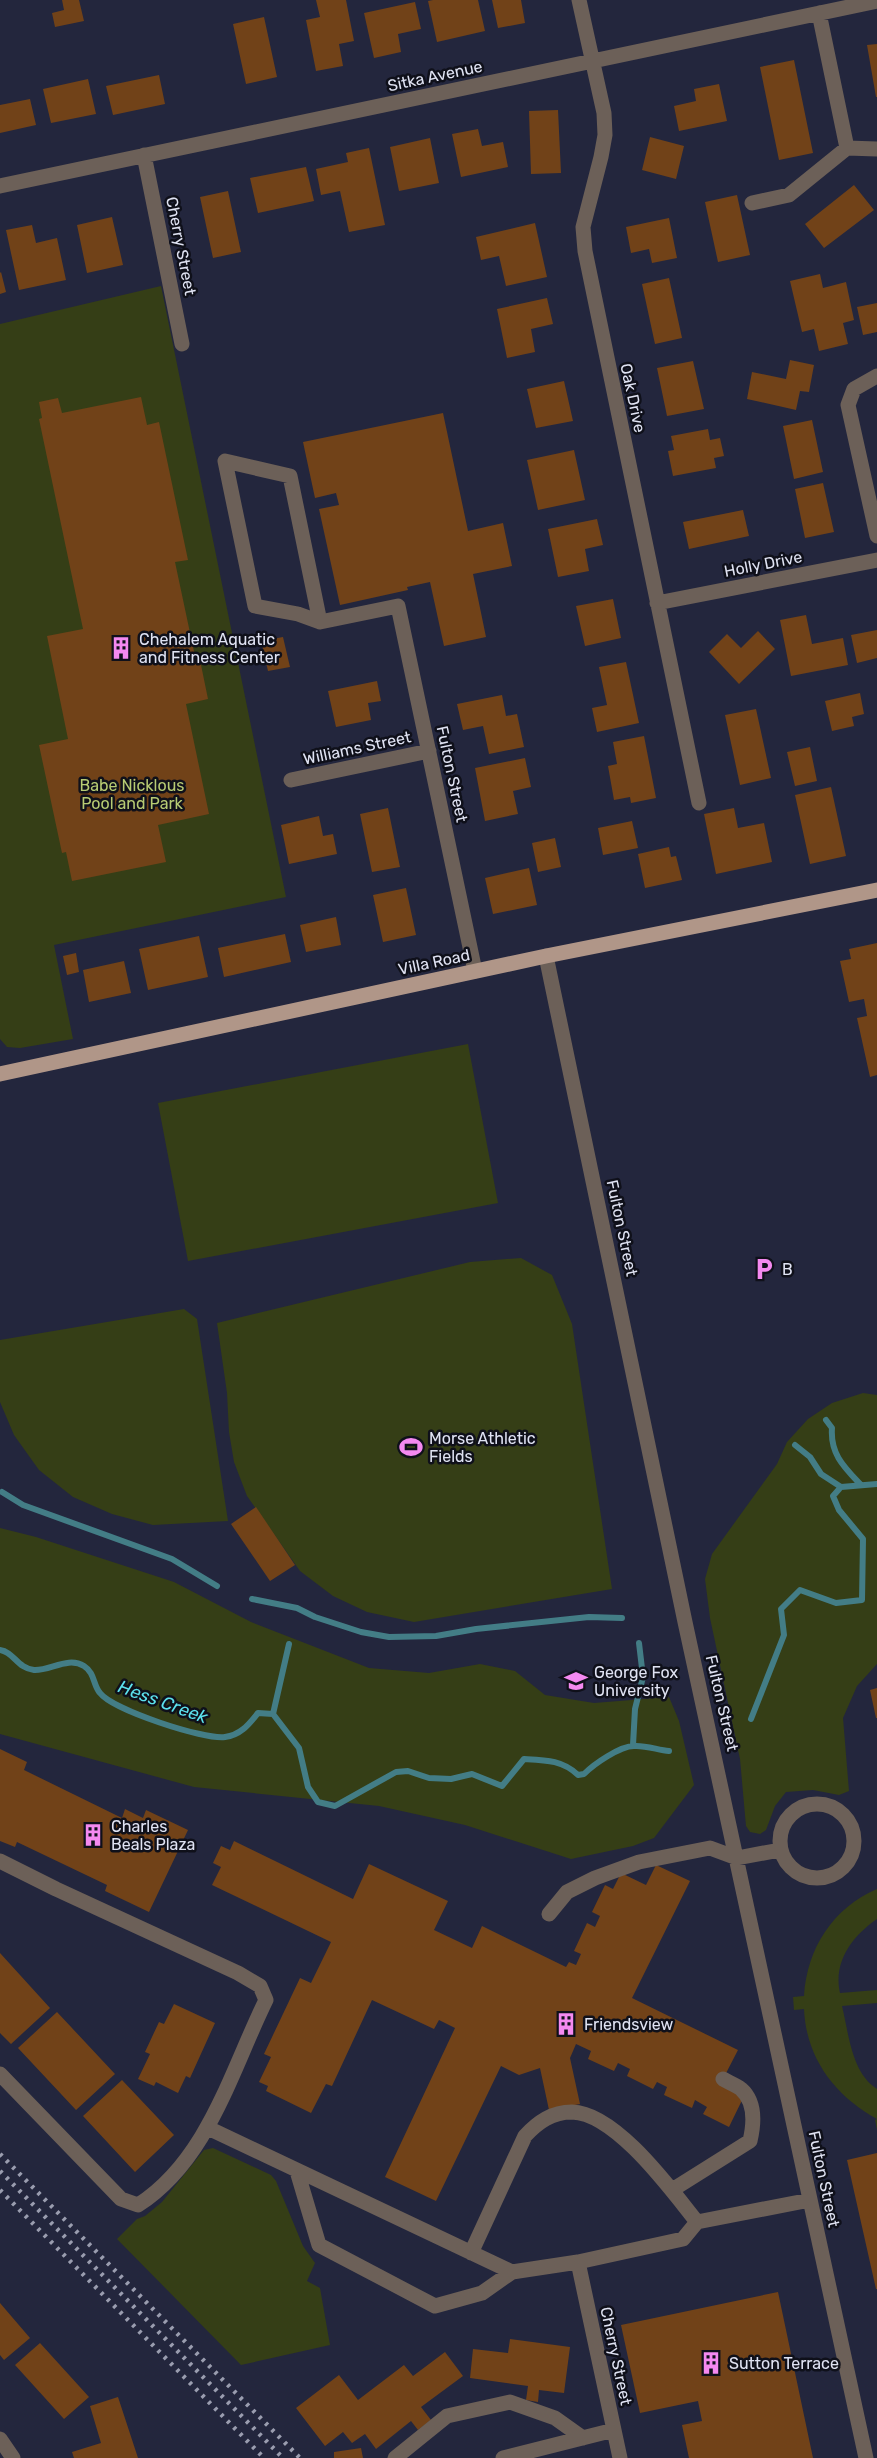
<svg xmlns="http://www.w3.org/2000/svg" width="877" height="2458" font-family="Rubik,sans-serif">
<rect width="100%" height="100%" fill="#23263d"/>
<path fill="#353e16" d="M161,286L286,897L54,945L73,1039L20,1048L7,1047L0,1039V324Z
M468,1044L498,1203L188,1261L158,1103Z
M521,1258L552,1275L572,1324L612,1589L414,1622L367,1612L333,1596L300,1571L247,1496L234,1462L229,1432L227,1393L217,1323L470,1262Z
M184,1309L197,1319L228,1521L153,1525L112,1514L73,1497L39,1470L14,1435L0,1402V1340Z
M863,1393L877,1395V1664L857,1686L843,1718L849,1791L839,1795L813,1790L786,1792L775,1806L766,1830L760,1834L750,1832L746,1826L740,1759L710,1618L705,1579L712,1554L777,1464L787,1442L808,1419L832,1403Z
M0,1528L36,1537L174,1582L251,1622L369,1668L429,1673L480,1664L515,1671L545,1695L594,1703L669,1697L679,1721L694,1785L654,1838L633,1846L571,1859L465,1825L379,1806L194,1787L0,1734Z
M877,1889V1919C852,1936 833,1962 840,1993L877,1990V2003L842,2006C849,2034 851,2072 877,2089V2130L875,2120L877,2119C835,2096 806,2058 804,2009L794,2010L793,1997L804,1996C807,1948 833,1908 877,1889Z
M213,2148L271,2175L276,2181L303,2246L315,2263L307,2281L320,2288L330,2345L241,2365L117,2239L137,2219L145,2216L162,2202L204,2150Z"/>
<g fill="none" stroke-linecap="round" stroke-linejoin="round">
<path stroke="#437d86" stroke-width="6" d="M826,1420L832,1428C830,1454 844,1467 861,1485
M795,1445L810,1457L821,1474L841,1487
M2,1492L23,1505L172,1559L217,1586
M252,1599L297,1608L315,1617L361,1632L389,1637L436,1636L476,1629L589,1617L622,1618
M0,1650C14,1652 17,1668 34,1670C50,1671 68,1656 84,1666C95,1673 93,1685 100,1693C113,1710 204,1740 225,1737C241,1735 249,1724 258,1713L273,1714L299,1748L308,1787L318,1802L335,1806L396,1772L408,1771L429,1778L451,1779L472,1774L502,1786L524,1759C545,1760 563,1760 578,1775L584,1774C594,1764 620,1746 634,1746C645,1745 658,1750 669,1751
M273,1714L289,1644
M751,1719L784,1635L781,1609L800,1590L836,1603L862,1600L863,1539L839,1510L833,1496L841,1487L877,1484
M633,1745L635,1709L643,1677L639,1643"/>
</g>
<path fill="#714218" d="M62,0H79L84,21L55,27L52,13L64,10Z
M316,0H346L354,41L339,44L343,66L316,71L306,20L320,17Z
M433,0H478L485,31L437,42L428,1Z
M492,0H521L525,23L498,28Z
M415,2L421,29L398,34L401,52L374,58L364,13Z
M264,17L277,77L246,84L233,24Z
M877,44V97H876L867,45Z
M794,60L813,153L779,160L760,67Z
M159,75L165,104L113,115L106,86Z
M88,79L96,114L51,123L43,89Z
M719,84L727,121L679,131L674,106L696,101L694,89Z
M30,99L36,125L0,133V105Z
M558,110L561,173L531,174L529,111Z
M478,129L482,146L503,142L508,167L461,177L452,134Z
M650,137L684,146L676,179L642,170Z
M430,138L439,183L399,191L390,147Z
M369,148L385,225L349,232L340,191L321,195L316,169L348,162L346,153Z
M306,167L314,201L258,213L250,178Z
M854,185L874,210L824,248L805,224Z
M228,191L241,252L213,258L200,197Z
M737,195L750,255L718,262L705,202Z
M112,217L123,265L87,273L77,225Z
M669,218L677,258L652,263L649,249L631,253L626,227Z
M535,223L547,277L506,286L499,256L481,260L476,237Z
M32,225L36,243L57,238L66,280L19,290L6,230Z
M1,272L6,292L0,294V273Z
M820,274L823,288L846,282L854,320L843,323L848,344L819,351L814,329L802,332L790,281Z
M669,278L682,338L655,344L642,284Z
M547,298L553,324L531,329L535,352L507,358L497,309Z
M877,303V332L863,335L857,307Z
M790,360L814,365L809,392L800,391L796,410L747,399L752,372L786,379Z
M693,361L704,409L667,416L657,368Z
M564,381L573,421L536,428L527,389Z
M141,397L147,425L159,422L188,560L175,562L196,661L200,660L208,699L186,704L209,814L158,825L166,862L72,881L66,852L62,853L39,745L68,739L47,636L83,629L39,419L42,418L39,402L58,398L62,413Z
M443,413L468,531L503,523L512,566L473,574L486,637L444,646L430,582L407,587L408,590L340,605L319,509L339,505L336,493L315,498L303,442Z
M812,420L823,472L794,479L783,426Z
M708,429L710,440L720,438L724,456L714,458L716,468L673,476L668,451L674,450L671,436Z
M574,450L585,500L538,510L527,460Z
M823,483L834,532L805,538L795,489Z
M743,510L749,536L689,549L683,522Z
M597,519L603,545L585,549L589,571L558,577L548,529Z
M613,599L621,638L585,646L576,606Z
M806,615L812,644L843,638L848,665L791,676L780,620Z
M877,630V658L857,663L851,635Z
M758,631L775,649L739,684L709,652L727,634L741,648Z
M283,637L290,667L268,671L261,641Z
M626,662L639,723L597,732L592,708L607,705L599,667Z
M377,681L381,701L368,703L371,720L336,727L328,691Z
M860,693L864,714L852,717L854,726L832,731L825,701Z
M502,695L506,716L517,714L524,747L489,754L483,726L463,730L457,704Z
M756,709L771,778L740,785L725,715Z
M644,736L656,798L631,803L630,797L614,800L608,766L617,764L613,742Z
M810,747L817,781L795,786L787,752Z
M525,758L531,787L513,791L518,814L485,821L475,768Z
M831,787L846,856L810,864L795,795Z
M388,808L400,867L372,872L360,814Z
M734,808L738,828L764,823L772,862L716,874L704,814Z
M319,816L323,836L333,834L337,854L289,864L281,825Z
M632,821L638,848L603,855L598,828Z
M555,838L561,867L538,872L532,843Z
M669,847L671,857L676,856L682,880L645,888L638,854Z
M529,868L537,905L493,914L485,878Z
M406,888L416,935L383,942L373,895Z
M336,917L341,945L306,952L300,925Z
M285,934L291,962L224,977L218,948Z
M199,936L208,977L148,990L139,949Z
M877,943V1075L870,1077L857,1018L867,1016L864,999L849,1002L840,961L851,959L849,949Z
M76,953L79,972L67,975L63,956Z
M124,961L131,993L89,1002L83,970Z
M256,1507L295,1565L270,1581L231,1524Z
M877,1688V1718H876L870,1690Z
M0,1749L27,1762L24,1770L122,1818L125,1809L143,1818L146,1810L188,1830L149,1912L105,1891L107,1885L17,1842L15,1847L0,1841Z
M234,1841L353,1899L369,1864L448,1901L434,1930L472,1948L482,1926L566,1967L569,1962L576,1965L581,1954L574,1951L587,1923L595,1927L600,1916L592,1912L605,1885L613,1889L621,1873L646,1885L656,1865L690,1881L632,1998L738,2050L723,2079L745,2094L729,2127L703,2114L707,2107L695,2100L692,2108L664,2095L667,2087L657,2082L653,2089L627,2076L630,2069L618,2063L614,2071L588,2059L591,2051L576,2044L570,2058L580,2104L549,2110L540,2068L519,2075L501,2066L436,2201L385,2177L455,2028L439,2020L434,2029L372,2000L332,2086L326,2084L311,2113L266,2091L268,2086L259,2082L271,2057L264,2054L300,1978L311,1983L331,1942L212,1885L221,1867L213,1863L221,1846L230,1850Z
M0,1953L50,2008L11,2044L0,2033Z
M174,2004L215,2023L190,2078L186,2076L178,2093L156,2082L154,2086L138,2079L150,2054L145,2052L159,2022L164,2024Z
M57,2012L115,2074L76,2110L18,2048Z
M122,2080L174,2135L135,2172L83,2116Z
M877,2153V2289H876L847,2160Z
M778,2292L813,2458H689L682,2425L702,2421L698,2401L640,2413L621,2325Z
M0,2303L30,2338L4,2360L0,2355Z
M510,2339L570,2347L564,2393L539,2390L538,2402L526,2400L528,2386L470,2378L473,2349L508,2353Z
M40,2343L89,2397L64,2419L15,2365Z
M445,2352L463,2376L421,2407L431,2420L418,2430L411,2421L376,2449L365,2434L352,2443L343,2432L325,2446L296,2408L339,2375L358,2400L404,2365L413,2376Z
M118,2397L138,2458H74L72,2452L101,2443L90,2406Z
M361,2448L363,2458H334V2452Z"/>
<g fill="none" stroke-linecap="round" stroke-linejoin="round">
<path stroke="#6c6058" stroke-width="15" d="M579,0L604,113L605,135L601,157L583,227L585,251L699,803
M819,13L847,148
M144,155L182,344
M0,186L877,1
M752,203L789,195L847,148L877,149
M877,376L854,389L848,405L877,536
M657,603L877,560
M320,622L290,476L225,461L255,606L298,614L320,622L398,606L475,971
M291,780L429,751
M546,956L685,1622L866,2458
M780 1841a37 37 0 1 1 74 0a37 37 0 1 1-74 0Z
M0,1861L56,1889L238,1973L260,1986L266,2000C231,2071 208,2160 138,2205L121,2199L0,2074
M549,1914L567,1892L595,1878L639,1862L710,1848L737,1858L780,1850
M208,2128L512,2272L578,2262L683,2239L697,2222L810,2200
M297,2171L319,2245L435,2306L482,2293L512,2272
M672,2190L750,2141C754,2124 756,2102 741,2089C736,2085 728,2082 723,2079
M471,2253L525,2136C538,2122 552,2112 572,2112C616,2113 672,2191 697,2222
M578,2262L620,2458
M0,2439L13,2458
M395,2458L447,2416L510,2402L555,2418L583,2438
M503,2458L614,2430"/>
<path stroke="#b09688" stroke-width="15" d="M0,1074L546,956L877,890"/>
<path stroke="#9a9daf" stroke-width="4.5" stroke-dasharray="3 6" stroke-linecap="butt" d="M0,2154L300,2458
M0,2171L283,2458
M0,2190L264,2458"/>
</g>
<defs>
<g id="building-bare" transform="scale(1.8)"><path d="M-4-6H4V6H1V3H-1V6H-4ZM-2.5-4.3h1.7v1.8h-1.7ZM.8-4.3h1.7v1.8H.8ZM-2.5-1h1.7V.8h-1.7ZM.8-1h1.7V.8H.8Z" fill="#f489f0" stroke="#0f101a" stroke-width="2.5" paint-order="stroke"/></g>
<g id="parking-bare" transform="scale(1.8)"><path d="M-3.5-5.5H1a3.5 3.5 0 0 1 0 7H-1V5.5H-3.5ZM-1-3.4V-.6H.8a1.4 1.4 0 0 0 0-2.8Z" fill="#f489f0" stroke="#0f101a" stroke-width="2.5" paint-order="stroke"/></g>
<g id="stadium-bare" transform="scale(1.8)"><path d="M0-5a6.5 5 0 1 0 0 10a6.5 5 0 1 0 0-10ZM-3.5-1.8h7v3.6h-7Z" fill="#f489f0" stroke="#0f101a" stroke-width="2.5" paint-order="stroke"/></g>
<g id="university-bare" transform="scale(1.8)"><path d="M0-5L7-2L0 1L-7-2ZM-4 1L0 2.5L4 1V4Q0 6-4 4Z" fill="#f489f0" stroke="#0f101a" stroke-width="2.5" paint-order="stroke"/></g>
</defs>
<g fill-rule="evenodd">
<use href="#building-bare" x="121" y="648"/>
<use href="#parking-bare" x="764" y="1269"/>
<use href="#stadium-bare" x="411" y="1447"/>
<use href="#university-bare" x="576" y="1681"/>
<use href="#building-bare" x="93" y="1835"/>
<use href="#building-bare" x="566" y="2024"/>
<use href="#building-bare" x="711" y="2363"/>
</g>
<g text-anchor="middle" dominant-baseline="central" stroke-width="5" stroke-linejoin="round" paint-order="stroke">
<g font-size="16" fill="#e0e3f3" stroke="#0f101a">
<text transform="translate(435 76) rotate(-12)">Sitka Avenue</text>
<text transform="translate(181 246) rotate(79)">Cherry Street</text>
<text transform="translate(633 398) rotate(78)">Oak Drive</text>
<text transform="translate(763 564) rotate(-11)">Holly Drive</text>
<text transform="translate(357 748) rotate(-12)">Williams Street</text>
<text transform="translate(452 774) rotate(78)">Fulton Street</text>
<text transform="translate(434 962) rotate(-12)">Villa Road</text>
<text transform="translate(622 1228) rotate(78)">Fulton Street</text>
<text transform="translate(722 1703) rotate(77)">Fulton Street</text>
<text transform="translate(824 2179) rotate(78)">Fulton Street</text>
<text transform="translate(616 2356) rotate(78)">Cherry Street</text>
</g>
<g font-size="16" fill="#e0e3f3" stroke="#0f101a" text-anchor="start">
<text x="139" y="639">Chehalem Aquatic<tspan x="139" dy="18">and Fitness Center</tspan></text>
<text x="782" y="1269">B</text>
<text x="429" y="1438">Morse Athletic<tspan x="429" dy="18">Fields</tspan></text>
<text x="594" y="1672">George Fox<tspan x="594" dy="18">University</tspan></text>
<text x="111" y="1826">Charles<tspan x="111" dy="18">Beals Plaza</tspan></text>
<text x="584" y="2024">Friendsview</text>
<text x="729" y="2363">Sutton Terrace</text>
</g>
<g font-size="16" fill="#b7cb73" stroke="#0f101a">
<text x="132" y="785">Babe Nicklous<tspan x="132" dy="18">Pool and Park</tspan></text>
</g>
<g font-size="18" font-style="italic" fill="#5ce1ed" stroke="#0f101a">
<text transform="translate(163 1702) rotate(20)">Hess Creek</text>
</g>
</g>
</svg>
